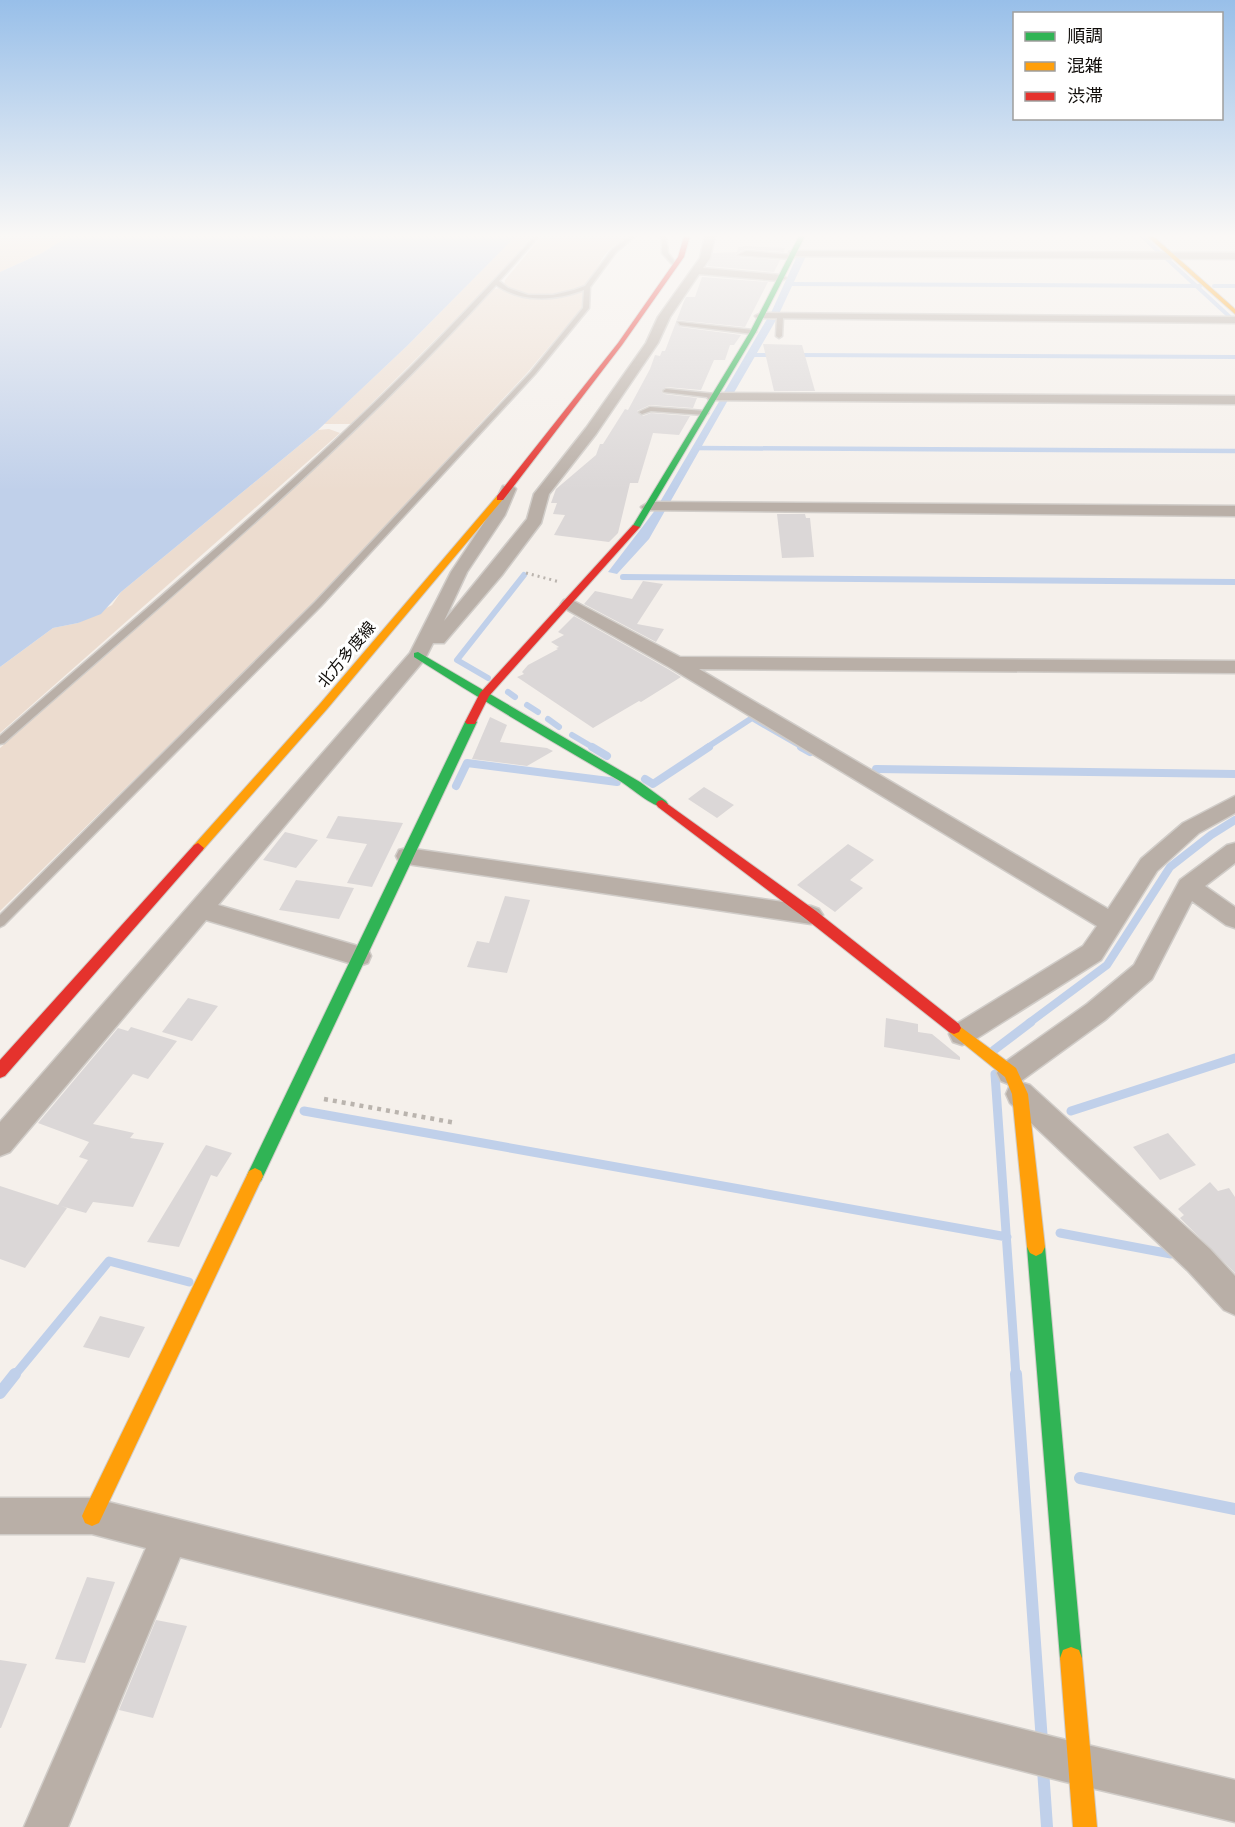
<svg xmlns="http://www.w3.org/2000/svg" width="1235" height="1827" font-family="'IBM Plex Serif','Noto Sans JP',serif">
<rect width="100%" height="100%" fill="#f5f0eb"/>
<path fill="#ecdccf" d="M0,236H69L42,253L0,272Z
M516,236H532L494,281L351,424H324L408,345Z
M542,236H627C622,243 615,244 609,250C599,260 595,276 585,285C570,298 518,301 504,285L505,280Z
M500,288C524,302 558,301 583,291L582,308L527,373L315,602L0,911V748L358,426L494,289Z
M329,429L340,433L0,733V667L53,628L78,623L112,605L121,592L318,430Z"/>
<path fill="#c0d0ea" d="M69,236H516L408,345L318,430L121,592L101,614L78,623L53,628L0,667V272L42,253Z
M797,256H806L778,316L770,315Z
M767,319L776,320L732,396L723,394Z
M720,400H728L669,504L660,502Z
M656,509H666L649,539L617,574L608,572Z"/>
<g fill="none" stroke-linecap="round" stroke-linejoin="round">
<path stroke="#c0d0ea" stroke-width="4" d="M1142,236L1162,255
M1166,258L1231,318
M788,284L1200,286
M1214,286H1235
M751,355H773
M797,355L1235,357"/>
<path stroke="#c0d0ea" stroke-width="4.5" d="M696,448L1235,451"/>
<path stroke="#c0d0ea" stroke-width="6" d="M623,577L1235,582
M488,678L457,660L524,575
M508,692L515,697
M527,705L538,712
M548,719L559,727
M572,735L594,748
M706,748L752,718L804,748"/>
<path stroke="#c0d0ea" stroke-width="8" d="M592,747L607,756
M801,747L810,752
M876,769L1235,774
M645,779L653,784L709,747
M456,786L467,763L617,782
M1029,1023L1107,965L1170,867L1211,835L1235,820"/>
<path stroke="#c0d0ea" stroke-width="9" d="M994,1050L1031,1022
M995,1074L1016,1376
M304,1111L1007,1237
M1071,1111L1235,1058
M1060,1233L1171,1254
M14,1376L109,1261L189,1282"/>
<path stroke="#c0d0ea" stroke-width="12" d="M1016,1374L1042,1742
M0,1393L15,1374
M1080,1478L1235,1509
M1043,1769L1047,1827"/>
</g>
<path fill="#dbd7d7" d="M746,246L785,248L784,252L746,249L736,254L738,257L780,260L774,272L707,266L713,253L737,252L738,247Z
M702,277L768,282L745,327L677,320L680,327L741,335L734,345H730L725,360H714L701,390L666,387L661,391L664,394L697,398L693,408L650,405L637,411L643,416L651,413L690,416L679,435L653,433L638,483H630L618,533L609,542L554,535L565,515L553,514L557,503H551L556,489L596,455L600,444H603L625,409L628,410L650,369L655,355L660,356L662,351H665L684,301L686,297H695Z
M763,344L802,345L815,391H774Z
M777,514H805L806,518H810L814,557L782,558Z
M643,581L663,584L637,624L664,629L656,642L584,604L595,591L632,599Z
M574,616L668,669L681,677L641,702L639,701L593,728L517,677L524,674L522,672L528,665L558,649L556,648L559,647L551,642L564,635L558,632Z
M490,717L507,725L500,742L547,748L553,751L527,766L472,759Z
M704,787L734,805L717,818L688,799Z
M338,816L403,823L372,887L347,883L367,844L326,838Z
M285,832L318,840L296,868L263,860Z
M848,844L874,860L850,880L863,888L835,912L797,885Z
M296,880L354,888L339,919L279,910Z
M505,896L530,900L507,973L467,967L477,941L489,943Z
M188,998L218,1006L192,1041L162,1032Z
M886,1018L918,1024V1032L932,1034L960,1057V1060L884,1047Z
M131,1027L177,1041L148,1079L133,1074L93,1124L134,1133L130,1138L164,1143L133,1207L93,1202L86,1213L61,1206L67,1208L25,1268L0,1259V1186L58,1205L88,1160L79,1157L89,1142L38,1123L118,1028L128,1031Z
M1168,1133L1196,1165L1160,1180L1133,1147Z
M206,1145L232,1153L217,1177L211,1175L179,1247L147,1242Z
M1210,1182L1218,1191L1229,1188L1235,1197V1273L1180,1218L1184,1215L1178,1209Z
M100,1316L145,1327L129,1358L83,1347Z
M87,1577L115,1582L85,1663L55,1659Z
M156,1620L187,1626L153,1718L119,1710Z
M0,1660L27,1664L1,1728H0Z"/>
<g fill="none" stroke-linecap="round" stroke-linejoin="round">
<g stroke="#d0ccc8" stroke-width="3">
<path id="lane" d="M535,236H539L499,281L508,288L528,295H553L574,290L585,286L612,250L630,236H635L616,252L590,287L589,308L535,374L321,606L4,925L0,927V915L315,602L531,372L583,308L584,290C555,301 522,303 496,285C346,451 172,595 4,743L0,744V736C138,615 280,498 410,368C453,325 494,281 535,236Z
M662,236H666L668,253L677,265H673L662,253Z
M746,251L792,255L795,257L792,259L738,255Z
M780,316L783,318L782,336L779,338L776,336L777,318Z
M678,322L753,330L756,332L753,334L680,325Z
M666,389L715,394L718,396L715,398L664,392L663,391Z
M650,407L705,411L708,413L705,415L651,411L642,414L639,412Z"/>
</g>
<g stroke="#d0ccc8" stroke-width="3">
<path id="street" d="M705,236H715L710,258L703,268L781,275L786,278L781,281L699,274L670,317L658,343L596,434L549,494L541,523L502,575L444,643H433L425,659L218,905L368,949L371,956L368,963L359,966L206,920L10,1152L0,1156V1122L410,653L451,572L489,515L503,486H513L516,489L505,515L467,572L444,621L527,519L534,494L586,428L646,343L658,317L700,258Z
M793,251L1235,253V259L789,256V252Z
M761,313L1235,317V323L757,318L755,316Z
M714,393L1235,396V404L709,400L707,397L709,394Z
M649,502L1235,506V516L644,510L641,507Z
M570,599L680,657L1235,661V673L699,669L1108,909L1141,859L1183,823L1235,796V813L1199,833L1157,871L1101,960L971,1042L962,1045L953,1042L949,1034L953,1026L1083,946L1097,926L669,667L564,608L561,604L564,600Z
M1235,843V863L1205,886L1235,907V928L1226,925L1192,901L1152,979L1105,1020L1021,1081L1011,1085L1001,1081L997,1073L1001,1065L1087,1004L1134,965L1180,880L1227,845Z
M407,848L811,906L819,909L823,915L819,921L811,924L407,864L399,862L396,856L399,850Z
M1020,1082L1030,1085L1210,1249L1235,1276V1315L1224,1310L1188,1271L1010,1103L1006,1094L1010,1085Z
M0,1498H92L1062,1739L1235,1780V1822L1062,1781L180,1557L68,1827H24L146,1548L92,1534H0Z"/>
</g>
<g stroke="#d0ccc8" stroke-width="2">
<path id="fast" d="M799,236H805L756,332L640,527L633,529L632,527L750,332Z
M418,652L640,782L666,801L668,804L666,807C656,810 630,787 620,781C550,741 482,700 414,657V653Z
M471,718L477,722L261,1181L255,1184L249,1181L247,1176L249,1171L465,722Z
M1036,1238L1042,1241L1045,1247L1082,1658L1079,1666L1071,1669L1063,1666L1060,1658L1027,1247L1030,1241Z"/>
</g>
<g stroke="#d0ccc8" stroke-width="2">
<path id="slow" d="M1147,236H1153L1235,309V314Z
M497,496L504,498L327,709L202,851H194L192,848L194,845L319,705Z
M954,1022L1016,1068L1028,1094L1045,1247L1042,1253L1036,1256L1030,1253L1027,1247L1012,1094L1005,1077L949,1032L947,1028L949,1024Z
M255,1168L261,1171L263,1176L99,1523L92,1526L85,1523L82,1516L85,1509L249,1171Z
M1071,1647L1079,1650L1082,1658L1097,1827H1073L1060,1658L1063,1650Z"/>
</g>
<g stroke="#d0ccc8" stroke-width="2">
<path id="jam" d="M684,236H690L684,257L622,345L503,500H497V496L618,343L678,257Z
M633,525L640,527L489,696L475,724H467L465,722L480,693Z
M662,800L816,911L959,1024L961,1028L959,1032L954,1034L949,1032L806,919L658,807L656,804L658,801Z
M198,843L204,848L202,851L5,1076L0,1078V1060L194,845Z"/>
</g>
<path stroke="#bab4ae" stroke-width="3" stroke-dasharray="2 4" stroke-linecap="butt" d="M526,573L560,582"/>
<path stroke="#bab4ae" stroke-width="4.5" stroke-dasharray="4 5" stroke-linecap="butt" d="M324,1099L456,1123"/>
<use href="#lane" fill="#b9afa7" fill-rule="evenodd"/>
<use href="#street" fill="#b9afa7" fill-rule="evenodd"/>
<use href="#fast" fill="#30b455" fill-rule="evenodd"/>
<use href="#slow" fill="#ff9f0a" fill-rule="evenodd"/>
<use href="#jam" fill="#e5322d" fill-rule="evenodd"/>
</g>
<linearGradient id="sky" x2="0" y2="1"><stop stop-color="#98bfe9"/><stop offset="0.48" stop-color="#faf8f6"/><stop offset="1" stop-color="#faf8f6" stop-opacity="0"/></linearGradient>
<rect width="1235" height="491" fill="url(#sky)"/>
<g text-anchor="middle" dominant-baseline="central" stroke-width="6" stroke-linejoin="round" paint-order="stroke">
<g font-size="16" fill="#100d0a" stroke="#fff">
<text transform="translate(346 654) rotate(-50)">北方多度線</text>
</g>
</g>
<rect x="1013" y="12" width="210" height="108" fill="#ffffff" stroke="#9f9e9d" stroke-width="1.5"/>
<rect x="1025" y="32" width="30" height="9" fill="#30b455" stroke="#9f9e9d" stroke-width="1.5"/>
<text x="1067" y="42" font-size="18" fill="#100d0a">順調</text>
<rect x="1025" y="62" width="30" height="9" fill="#ff9f0a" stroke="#9f9e9d" stroke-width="1.5"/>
<text x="1067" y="72" font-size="18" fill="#100d0a">混雑</text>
<rect x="1025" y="92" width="30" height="9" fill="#e5322d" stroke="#9f9e9d" stroke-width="1.5"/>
<text x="1067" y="102" font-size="18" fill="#100d0a">渋滞</text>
</svg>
